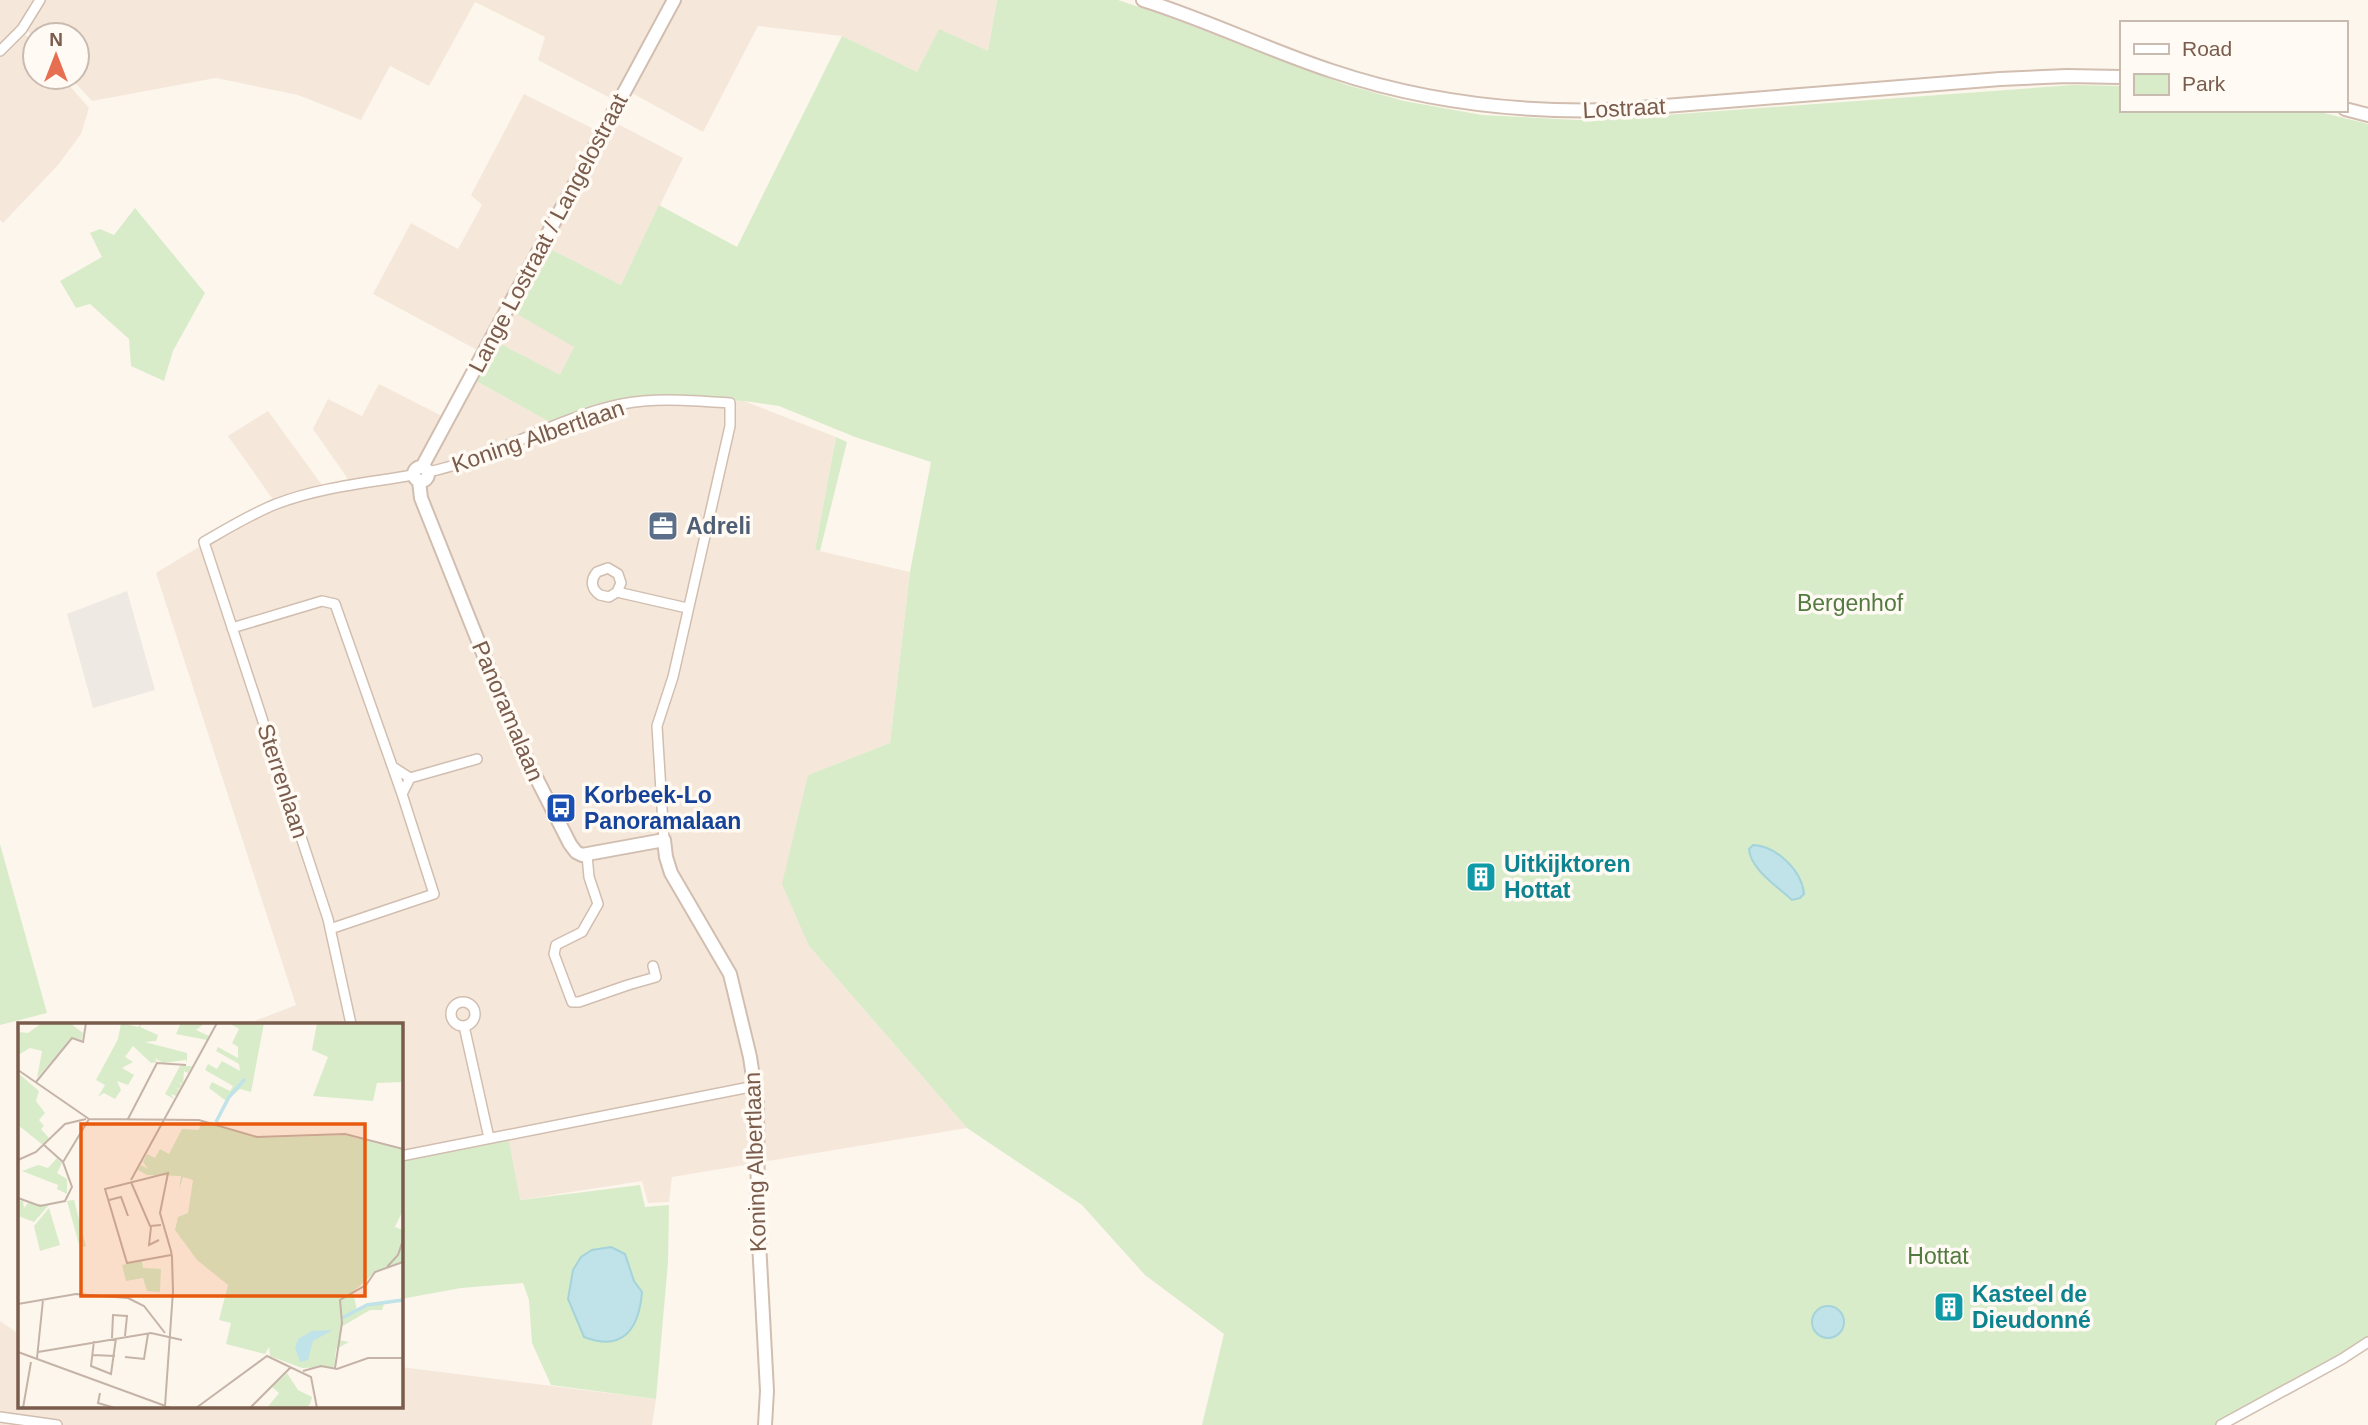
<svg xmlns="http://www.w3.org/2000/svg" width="2368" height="1425" font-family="Helvetica,sans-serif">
<rect width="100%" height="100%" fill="#fdf6ec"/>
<path fill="#f5e8da" d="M0,0H34L19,27L35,46V77H62L89,108L81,134L58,165L3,223L0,220Z
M45,0H997L988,52L917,73L842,36L758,26L703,132L632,93L616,123L683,158L621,285L551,250L574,347L560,376L499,343L477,350L373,294L411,223L458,249L482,205L471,195L524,94L596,130L612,99L538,60L545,37L475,2L429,86L390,66L361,120L298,95L216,78L92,101L70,77H77V35H35V39L27,30Z
M469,377L550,422L619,402L645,397L744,401L836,437L815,550L910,572L890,743L808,775L809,946L967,1128L672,1177L669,1202L648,1203L642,1181L520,1200L401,1159V1024H247L296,1005L156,573L274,501L228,436L268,411L322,485L350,482L313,429L328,399L362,416L379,384L444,417Z
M0,1321L19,1334V1406H274L315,1409L316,1406H401V1367L656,1399L652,1425H0Z"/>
<path fill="#efe9e4" d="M127,591L155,690L93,708L67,614Z"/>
<path fill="#d8ecc9" d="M997,0H1118L1163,15L1347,85L1404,101L1482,115L1577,120L1612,119L2073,85L2121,86V110H2312L2368,124V1337L2360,1344L2215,1425H1202L1224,1334L1145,1275L1082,1205L967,1128L809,946L782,884L808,775L890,743L910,572L931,462L855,437L779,406L744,401L645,397L619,402L550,422L476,381L499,343L560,375L574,347L517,314L552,250L621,285L659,205L737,247L842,36L917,72L939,29L988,51Z
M135,208L205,293L173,351L164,381L131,366L129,339L90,304L76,308L60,281L102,257L90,233L100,229L114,235Z
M836,437L847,442L820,551L815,550Z
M0,844L47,1013L0,1025Z
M508,1136L520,1200L640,1185L645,1207L669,1205L668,1262L656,1399L551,1385L532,1343L529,1300L523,1283L461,1288L401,1299V1159Z"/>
<path fill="#bfe3e8" stroke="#a5d3da" stroke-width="2" d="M1753,845C1776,846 1802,870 1804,894L1800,898L1792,900C1778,887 1750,869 1749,849Z
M611,1247L625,1254L634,1281L642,1292C639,1329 623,1352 584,1337L568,1299L573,1270L581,1257L592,1250Z
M1812 1322a16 16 0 1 1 32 0a16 16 0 1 1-32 0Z"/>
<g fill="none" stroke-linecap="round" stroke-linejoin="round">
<g stroke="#d1beb0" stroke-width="12">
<path id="minor" d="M0,51L22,29L40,0
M428,472C495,458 554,418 622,404C658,397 694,401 730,403V426L673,677L657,726L664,840
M617,592L621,583L618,574L608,568L597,572C590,580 591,589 600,595L609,597L617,592L687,608
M232,628L322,601L335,604L402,794L410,778L393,767
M410,778L477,759
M587,855L589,877L598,904L582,932L556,945L554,954L572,1002H579L628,985L656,977L653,966
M330,929L434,894L402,794
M451 1014a12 12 0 1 1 24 0a12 12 0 1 1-24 0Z
M351,1024L328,919L204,542C228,528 251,514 276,504C320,487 367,483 413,475
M464,1026L489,1138
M401,1156L755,1086
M0,1417L57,1425
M2221,1425L2342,1359L2368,1342"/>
</g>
<g stroke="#d1beb0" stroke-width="16">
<path id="tertiary" d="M1143,0C1207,20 1268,50 1332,71C1424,102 1518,113 1615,110L2000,79L2067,76L2121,77
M2345,109L2368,115
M414 474a7 7 0 1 1 14 0a7 7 0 1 1-14 0Z
M422,467L674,0
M419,481L421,498L520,746L570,844L576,852L582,855L664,840L666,857L671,873L730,974L750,1057L757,1104L758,1223L767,1391L765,1425"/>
</g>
<use href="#minor" stroke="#fff" stroke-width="9"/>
<use href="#tertiary" stroke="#fff" stroke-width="12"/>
</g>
<defs>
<g id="office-square" transform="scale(1.575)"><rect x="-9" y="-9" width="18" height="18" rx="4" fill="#5c6f8a" stroke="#fffaf3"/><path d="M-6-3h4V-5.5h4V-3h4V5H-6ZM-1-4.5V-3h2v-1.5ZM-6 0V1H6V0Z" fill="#fff"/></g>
<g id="bus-square" transform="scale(1.575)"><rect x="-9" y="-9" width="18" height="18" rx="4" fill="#1a4fb4" stroke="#fffaf3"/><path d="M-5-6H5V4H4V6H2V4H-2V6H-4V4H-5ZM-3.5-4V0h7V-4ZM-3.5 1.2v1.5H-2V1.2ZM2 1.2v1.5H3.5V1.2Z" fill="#fff"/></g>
<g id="building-square" transform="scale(1.575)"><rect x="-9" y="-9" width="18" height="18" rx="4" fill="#0f9aa8" stroke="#fffaf3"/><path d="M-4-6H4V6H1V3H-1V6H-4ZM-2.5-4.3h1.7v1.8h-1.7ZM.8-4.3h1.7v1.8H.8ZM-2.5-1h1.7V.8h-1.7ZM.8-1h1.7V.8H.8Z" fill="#fff"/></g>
</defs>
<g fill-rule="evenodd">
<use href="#office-square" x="663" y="526"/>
<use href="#bus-square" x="561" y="808"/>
<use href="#building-square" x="1481" y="877"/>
<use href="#building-square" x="1949" y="1307"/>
</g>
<g text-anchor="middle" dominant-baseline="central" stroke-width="7" stroke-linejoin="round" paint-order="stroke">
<g font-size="23" fill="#7a5c4d" stroke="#fffaf3">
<text transform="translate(1624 108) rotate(-3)">Lostraat</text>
<text transform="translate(548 233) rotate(-62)">Lange Lostraat / Langelostraat</text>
<text transform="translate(538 436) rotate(-19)">Koning Albertlaan</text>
<text transform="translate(508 711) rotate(67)">Panoramalaan</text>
<text transform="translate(283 781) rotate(72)">Sterrenlaan</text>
<text transform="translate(755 1162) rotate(-92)">Koning Albertlaan</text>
</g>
<g font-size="23" font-weight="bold" fill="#4e5e75" stroke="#fffaf3" text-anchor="start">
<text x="686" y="526">Adreli</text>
</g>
<g font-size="23" fill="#537a41" stroke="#fffaf3">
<text x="1850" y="603">Bergenhof</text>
<text x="1938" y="1256">Hottat</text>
</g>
<g font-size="23" font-weight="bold" fill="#164399" stroke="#fffaf3" text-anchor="start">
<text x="584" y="795">Korbeek-Lo<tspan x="584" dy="26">Panoramalaan</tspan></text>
</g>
<g font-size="23" font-weight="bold" fill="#0d838f" stroke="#fffaf3" text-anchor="start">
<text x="1504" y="864">Uitkijktoren<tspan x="1504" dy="26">Hottat</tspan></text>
<text x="1972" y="1294">Kasteel de<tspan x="1972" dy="26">Dieudonné</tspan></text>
</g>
</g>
<g transform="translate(18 1023)">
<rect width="385" height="385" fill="#fdf6ec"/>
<path d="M24,0H52L65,10L63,19L54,14L19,55L24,28L12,25L0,32V9L10,10ZM103,0L120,4L124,0L122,4L140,12L138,18L127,19L169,30V41L168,37L145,40L137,35L139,39L133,40L115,23L107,34L115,39L104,45L116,52L110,62L99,58L103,67L97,76L86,70L80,74L87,62L78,57L100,16ZM163,0H187L178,7L191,13L189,17L158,11ZM211,0H246L233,69L222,66L208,78L191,65L194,59L212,68L215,63L187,47L190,41L199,46L204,38L222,48L221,41L198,28L200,24L220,35V24L214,20L221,6ZM299,0H385V59L359,60L355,78L295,73L310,34L294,27ZM162,43H174L170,50L166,48L165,61L160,59L164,62L161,66L157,64L161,67L158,73L153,71L156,76L147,71ZM0,50L21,68L18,78L27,90L21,97L26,103L23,106L31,115L25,122L0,102ZM183,98L241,115L326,112L385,127V187L377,204L385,207V239L357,249L335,269L339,287L367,278L364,287H352L323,304L321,317L331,319L318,326L316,344L284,345L252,333L251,324L247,331L208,321L213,300L201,297L210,262L179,237L157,207L160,194L170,190L175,157L165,154L161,167L163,153L129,152L120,147L123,142L130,146L125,139L129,131L137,135L142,126L151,131L164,106L181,107ZM39,135L44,140L39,150L49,156V171L39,166L40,162L4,148L20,142L30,145ZM56,177L68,223L62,225L49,178ZM0,178H5L6,185L10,180L31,182L16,199L0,193ZM31,185L42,222L22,228L16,203ZM124,238L125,245L143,246L142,269L129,268L125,255L108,258L104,242ZM269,350L280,367L294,374L292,381L288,385H249L261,370L254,364Z" fill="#d8ecc9"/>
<path d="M315,307L295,318L290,337L282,339L277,325L280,316L294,308Z" fill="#bfe3e8"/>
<path fill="none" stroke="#bfe3e8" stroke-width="3.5" d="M198,99L211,74L227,56M324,295L349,282L385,277"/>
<path fill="none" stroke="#c5b3a7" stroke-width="2" d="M0,47L71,96M18,59L54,15L65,19L68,0M110,96L139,40L168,42M26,122L45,139M0,137L18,129L47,101L68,96M113,157L199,0M113,159L132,203L143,202M0,175L22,183L47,178L54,164L45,139L71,96L181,97L239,114L327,111L385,126M91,177L103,174L110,193M133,204L131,222L141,217M369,244L380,232L385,217M0,281L58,271L110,275L126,283L147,310M94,315L95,292L109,293L107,313M76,318L73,343L93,351L98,315M0,329L153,385M20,329L133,310L164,317M75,332L97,333M107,334L126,336L130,311M19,335L25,277M317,345L324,300L322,277L348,262L357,249L385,239M285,348L303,343L319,346L350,335H385M82,370L80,380L97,385M147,383L155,268L154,234L153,228L142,190L150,150L87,166L109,240L153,232M5,385L13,339M178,385L249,333L293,354L299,385M232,385L273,344"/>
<path fill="#e8590c" fill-opacity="0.15" stroke="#e8590c" stroke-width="3.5" d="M63,101H347V273H63Z"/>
<rect width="385" height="385" fill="none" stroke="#7a5c4d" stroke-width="3.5"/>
</g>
<rect x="2120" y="21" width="228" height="91" fill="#fffaf3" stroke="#cabbb1" stroke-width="2"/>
<rect x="2134" y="44" width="35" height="10" fill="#ffffff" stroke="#cabbb1" stroke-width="2"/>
<text x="2182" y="56" font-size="21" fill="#7a5c4d">Road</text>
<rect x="2134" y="74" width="35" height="21" fill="#d8ecc9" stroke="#cabbb1" stroke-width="2"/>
<text x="2182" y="91" font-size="21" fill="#7a5c4d">Park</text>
<g transform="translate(56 56)"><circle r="33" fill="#fffaf3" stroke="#cabbb1" stroke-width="2"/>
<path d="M0-5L12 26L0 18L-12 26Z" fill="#e76f51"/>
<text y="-10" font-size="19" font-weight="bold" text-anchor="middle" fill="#7a5c4d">N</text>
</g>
</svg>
